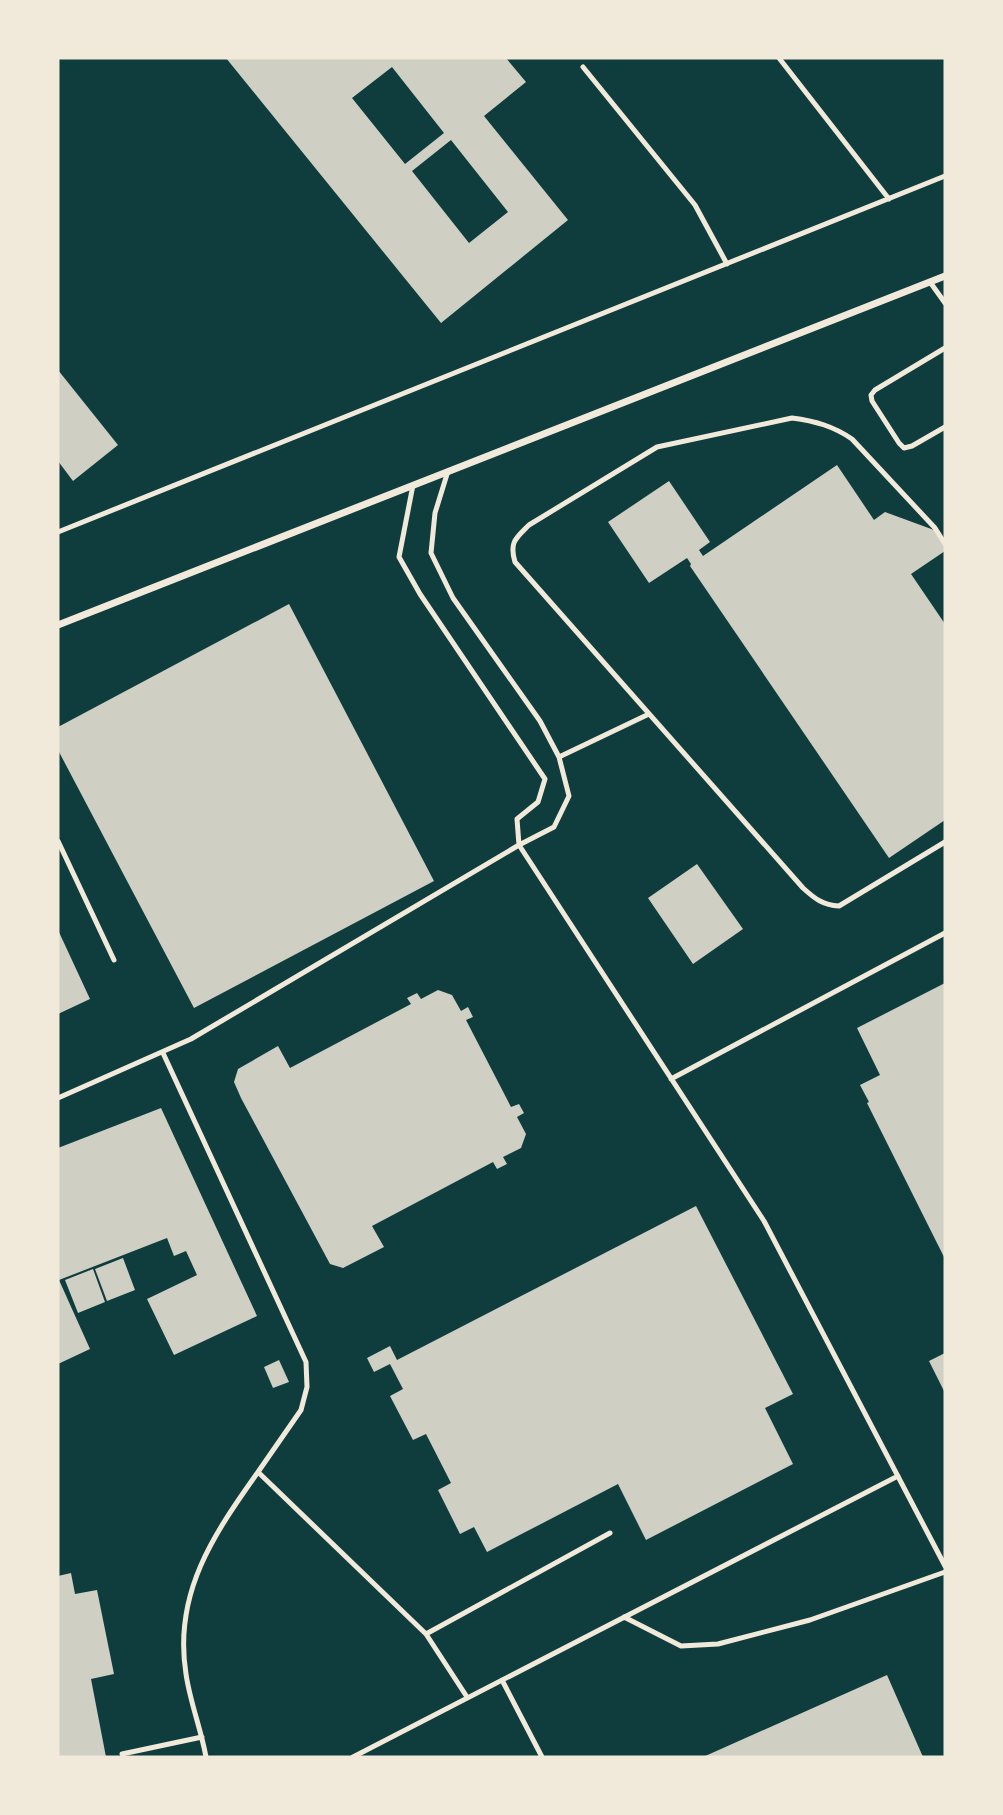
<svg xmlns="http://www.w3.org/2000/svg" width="1003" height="1815" font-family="Cabin,sans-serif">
<rect width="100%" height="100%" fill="#0f3d3e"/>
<path fill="#cfcfc3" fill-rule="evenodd" d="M226,58H506L526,82L484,116L568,220L441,323ZM392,67L444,133L405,164L352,98ZM451,140L508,212L469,243L412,171Z
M58,370L118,445L73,481L58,461Z
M837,465L874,520L885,512L934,530L945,546V551L911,574L945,624V820L889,858L690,566L691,564L687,558L649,583L608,522L669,481L710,542L699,550L703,556Z
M289,604L434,881L194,1008L58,750V727Z
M697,864L743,929L693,964L648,898Z
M58,930L90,999L58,1014Z
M945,983V1259L867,1103L869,1102L860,1085L880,1075L857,1028Z
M438,990L452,995L461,1011L468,1007L473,1017L466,1020L511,1107L519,1104L524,1113L517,1117L526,1134L521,1148L503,1157L507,1164L497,1169L493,1162L372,1226L384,1247L343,1268L330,1264L241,1098L234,1082L238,1069L278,1046L290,1068L411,1004L407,998L417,993L421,999Z
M161,1108L257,1316L174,1355L147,1299L197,1275L186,1251L174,1256L167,1238L59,1280L90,1349L58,1364V1148Z
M696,1206L793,1394L765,1408L793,1464L646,1540L618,1484L487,1552L474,1527L460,1534L438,1490L451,1483L426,1434L413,1440L390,1396L403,1389L390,1364L374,1372L367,1358L390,1346L397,1360Z
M123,1258L135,1290L107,1301L95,1269Z
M93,1269L105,1302L78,1313L65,1280Z
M945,1353V1393L929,1361Z
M279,1360L289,1382L273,1388L264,1367Z
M71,1573L75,1594L97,1590L114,1674L91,1679L106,1757H58V1576Z
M887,1675L923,1757H703Z"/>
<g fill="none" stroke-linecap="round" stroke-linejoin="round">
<path stroke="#f1e9da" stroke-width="5" d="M779,58L889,199
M583,67L695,205L727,264
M930,282L945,303
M945,348L875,390L871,395L872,401L899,443L904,448L912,446L945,427
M413,485L399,557L420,594L545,779L538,802L517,819L519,845L764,1221L945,1566
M58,532L945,176
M945,544L935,528L852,439C833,426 815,421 792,418L657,447L529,525C516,538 509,542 515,562L803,888C815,899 823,905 839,906L945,842
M559,757L649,714
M58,841L114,960
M163,1053L306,1362L307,1387L301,1410L258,1472L426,1634L467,1697
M671,1079L945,933
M58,1098L191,1039L519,845L554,827L569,796L559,757L540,721L453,598L431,553L435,513L448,471
M624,1617L681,1646L718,1644L810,1620L945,1572
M426,1634L610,1533
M502,1680L542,1757
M122,1754L202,1737
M206,1757C201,1729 190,1702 186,1674C173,1593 214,1534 258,1472
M353,1757L898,1476"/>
<path stroke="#f1e9da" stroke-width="7" d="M58,625L945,276"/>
</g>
<rect width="1003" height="1815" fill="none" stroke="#f1e9da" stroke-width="119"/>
</svg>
